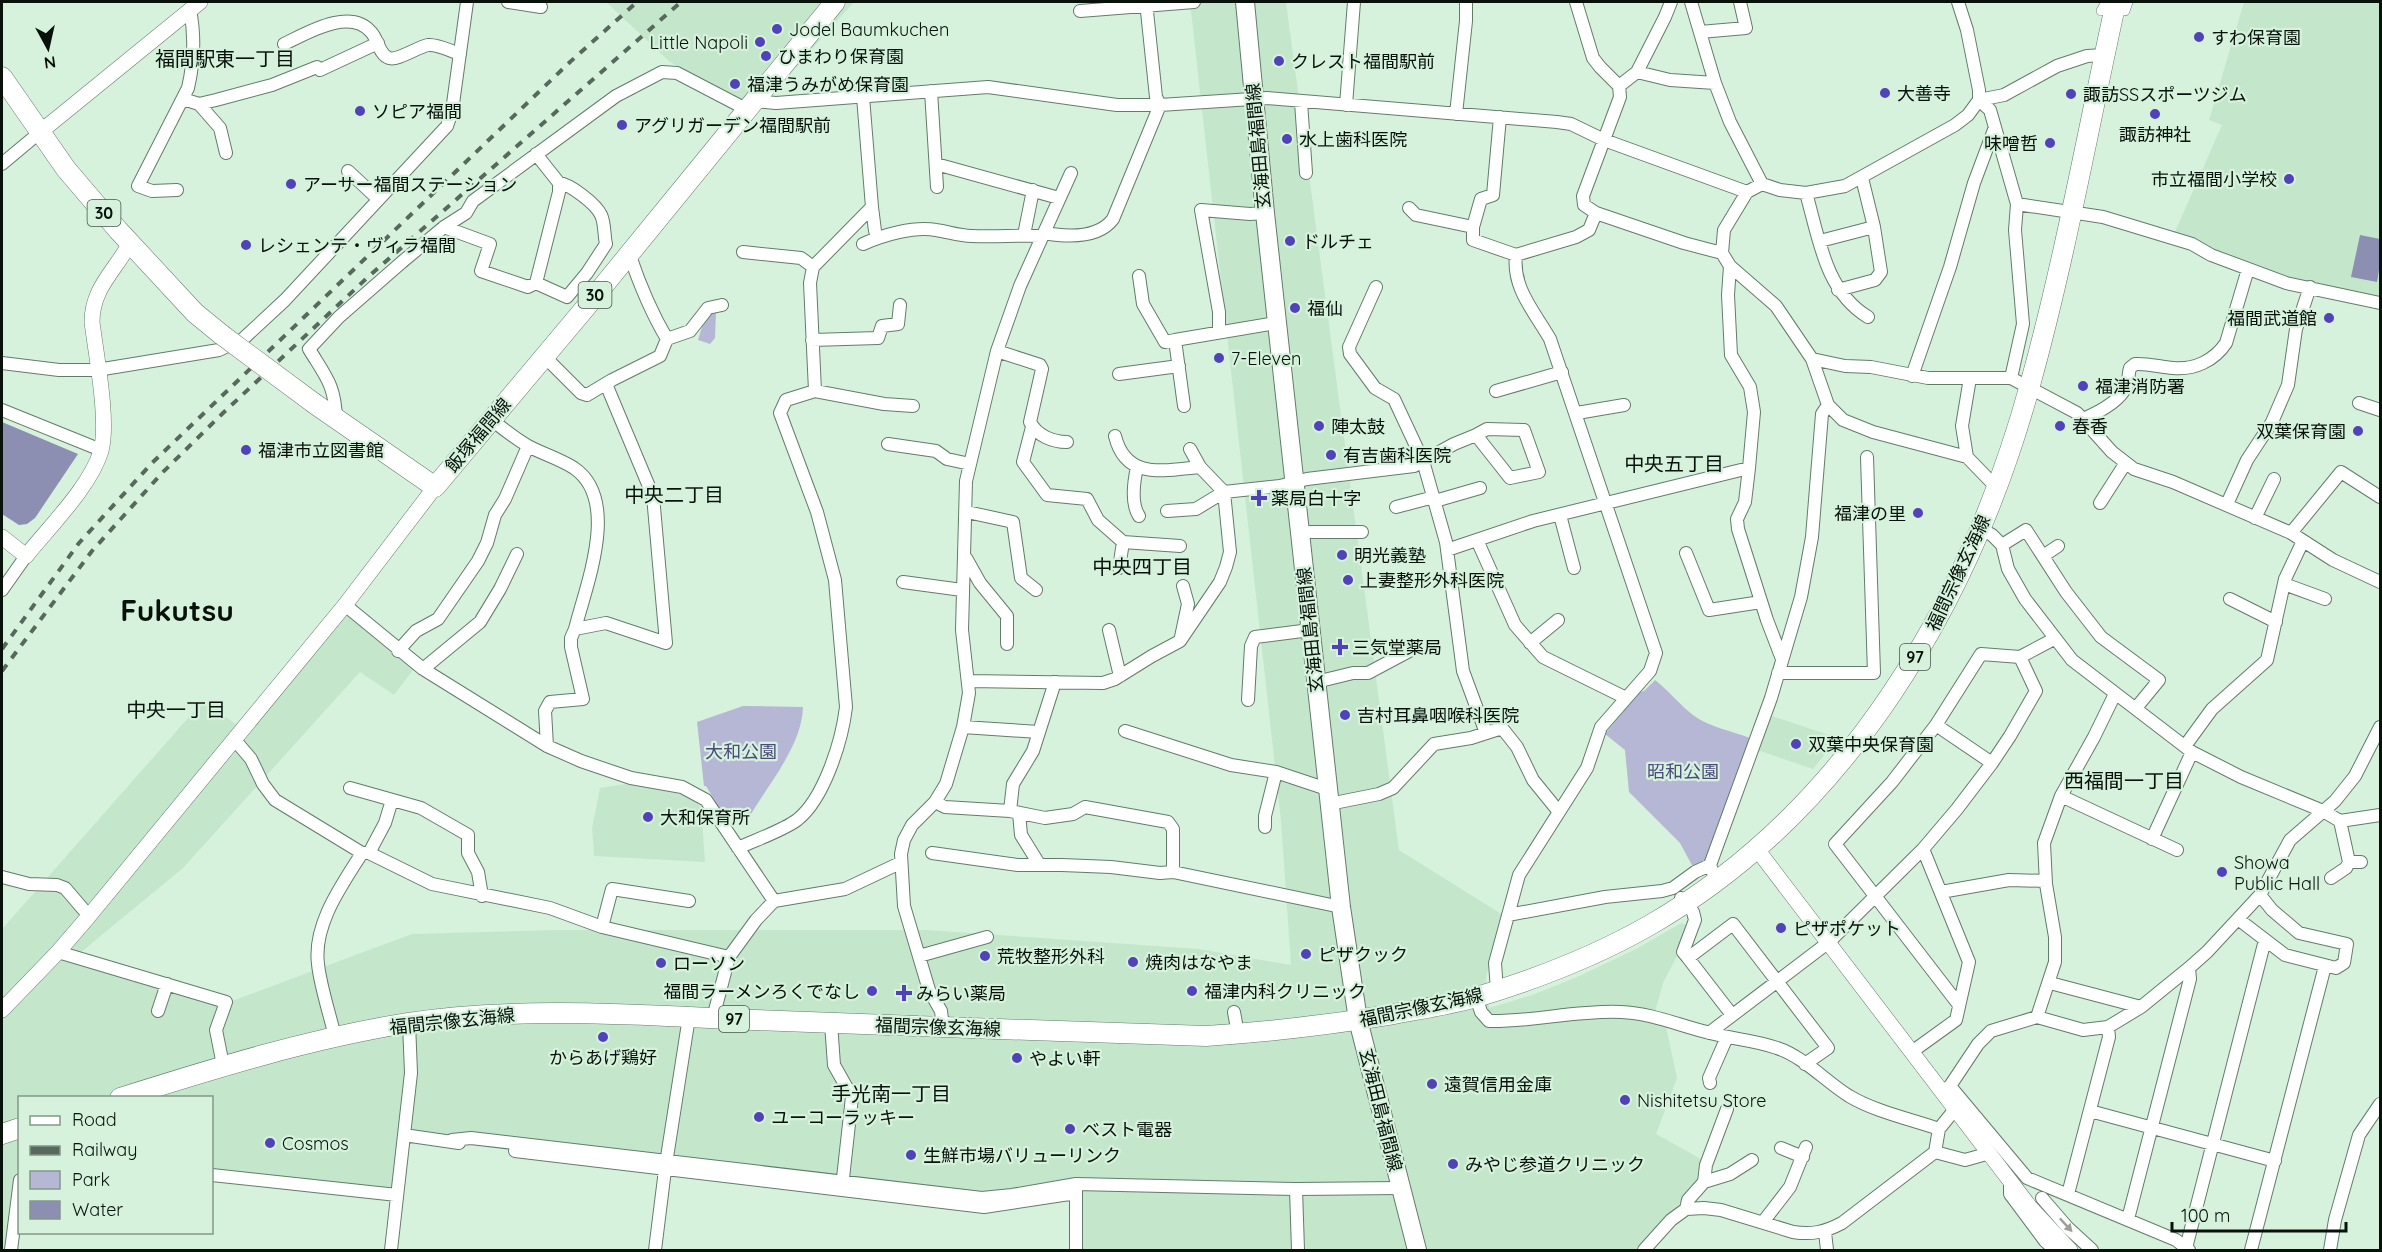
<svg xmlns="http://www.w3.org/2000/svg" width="2382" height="1252" font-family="Quicksand,'Noto Sans JP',sans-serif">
<rect width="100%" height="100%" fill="#d6f2dc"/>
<path fill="#c4e7cc" d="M606,2H854L775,91L738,100L670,62Z
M1190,2H1286L1399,850L1503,915L1486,977L1489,1008L1532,995L1575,978L1636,949L1681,923L1689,926L1678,954L1663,983L1655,1012L1666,1027L1677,1078L1656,1134L1703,1160L1699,1182L1639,1250H1081L1080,1182L992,1195L399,1131L394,1190L212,1170V1098H20L19,1154L7,1249H2V929L203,701L247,732L345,614L413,670L394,695L360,672L183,868L69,962L215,1002L232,1001L412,934L552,930H927L1199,949L1291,965L1281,821Z
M2244,2H2380V298L2290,279L2174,234L2222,125L2209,120Z
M1769,715L1838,738L1813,769L1757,750Z
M631,783L683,795L693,800L701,807L705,862L594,856L592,828L600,788Z"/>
<path fill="#b5b7d5" d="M716,313L715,338L710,344L698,340L702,327L711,314Z
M1655,680C1668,690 1681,706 1693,715C1709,727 1732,731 1750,738L1707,861L1693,867L1680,843L1629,792L1625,750L1605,734L1639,692L1644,691Z
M743,706L803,707C802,745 770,782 751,814L720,809L706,786H704L697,722Z"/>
<path fill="#8c8eb2" d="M2360,235L2380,239V264L2377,282L2351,277Z
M2,422L78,454L35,518L27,524L19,525L2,514Z"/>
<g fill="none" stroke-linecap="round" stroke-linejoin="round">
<g stroke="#637c69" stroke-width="10">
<path id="pedestrian" d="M2101,11L2106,2
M2125,11L2128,2"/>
</g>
<g stroke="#637c69" stroke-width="14">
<path id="minor" d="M508,2L541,7
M1576,2L1593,58L1600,67L1619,86L1620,97L1583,196L1584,205L1596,213L1684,243L1722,253L1730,266L1776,306L1812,359L1828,405L1843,420L1873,432L1967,457L1997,488
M1691,2L1715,83L1730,122L1762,184L1780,190L1806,193L1845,186L1955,125L1968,115L1979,100V90L1967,30L1958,2
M1080,11L1194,2
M1700,32L1746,28L1740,2
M284,44C307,33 350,7 371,32C378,39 379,55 389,58C397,61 418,47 428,45C438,44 450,51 460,54
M1637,72L1670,80L1715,83
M1619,86L1637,72L1665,17L1671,2
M931,91L937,187
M183,99L199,104L216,100L272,85L317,67L320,70L378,43
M1979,100L1990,110L2017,204L2015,230L2023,324L2011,378
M1979,100L2004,95L2057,66L2087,56L2104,55
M754,101L776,103L988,87L1117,105H1160L1267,98L1557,122L1571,124L1604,140L1747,192L1762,184
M1301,102L1306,173
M199,104L220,128L226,153
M1346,105L1354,2
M1456,114L1466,21V2
M1500,117L1493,195L1481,199L1473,227V240L1516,255L1576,237L1589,230L1596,213
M536,154L559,183C570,184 596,204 601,215C605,223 604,236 606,244L587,273L567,297L536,283L559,192V183
M2,164L39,133
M936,164L1059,198
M348,171L377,198
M177,190L152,191L138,186L188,88C194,62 195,35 190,10
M1806,193C1819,238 1825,291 1868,317
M2017,204L2103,217L2192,244L2211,255L2286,283L2380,303
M872,207L875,231
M1409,208L1416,215L1473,227
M444,227L490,244L481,271L528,287L536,283
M1044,233C1067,237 1098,239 1113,219L1160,105L1156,97L1146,2
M1024,235L1033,190
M1820,241L1874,227
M863,244C883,235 914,226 936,230C949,232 959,236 972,236C996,237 1019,235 1042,236
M743,252L801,258L813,267
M629,253C639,283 651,312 667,339L690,331L708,308L722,305
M1722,253L1724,230L1747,192
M1730,266L1728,295L1731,355L1750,387L1754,412L1749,468L1745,502L1737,519L1738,529L1767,620L1782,659
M1139,276L1143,304L1165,342L1175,340L1184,406
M1376,287L1349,347L1350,354L1375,388L1394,399L1423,461L1446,542L1463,671L1486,733
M1838,290L1875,280L1881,272L1874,227L1862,178
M1219,332V312L1201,210L1250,214L1265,213
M812,340L878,338L882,326L898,324L900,305
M1175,340L1276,323
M997,351L1040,365L1042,369L1030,422C1037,436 1053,442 1067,442
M544,356L581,393L587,395L612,380L660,356L667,339
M1812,359L1845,366L1871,367L1928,378H2011L2077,413L2112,452L2134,469L2173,482L2291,533L2333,560L2380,582
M2,363L59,370H97L219,350L243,339L285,300L447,126L452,111L467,2
M1119,374L1179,366
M1912,376L1950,267L1974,183L1995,127
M815,391L810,283L813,267L872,207L863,97
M1496,391L1562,372
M2359,403L2380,410
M2,410L101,450
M1577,413L1624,405
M336,419C335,385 326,377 309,349L339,317L402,262L444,227L466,213L473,201L616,96L662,72L677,73L746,109
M491,419C503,429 515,438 528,446C543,454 560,459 574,468C621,500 586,585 575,629L571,638V647L583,699L550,702L545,711L547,746
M2083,419C2097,413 2119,402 2126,387C2129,382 2128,374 2130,368L2135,364C2147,363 2160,367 2173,368C2194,370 2214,361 2226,343L2248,269
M1032,427L1023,462L1047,495L1087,499L1098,520L1123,542L1180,546
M1115,436C1126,481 1165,470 1200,467
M888,444L936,451L947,459L970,464
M1967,457L1962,426L1970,378
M1137,467C1134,481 1131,504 1139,516
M1435,501L1480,488
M2100,503L2125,464
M2227,504L2247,460L2272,422L2288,385L2296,329L2310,287
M1396,507L1434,497
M1167,511L1196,509L1224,492L1280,486L1307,479L1414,466L1454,444L1476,435L1510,478L1539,472L1524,430L1487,429L1476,435
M967,512L1013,522L1021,578L1036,590
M1560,515L1574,568
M2255,518L2274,479
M1981,529L1992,535L2002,545L2008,569L2025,599L2072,660L2192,752L2241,777L2323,811L2340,821L2380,815
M1299,532H1362
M2291,533L2341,472L2380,497
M1477,540L1515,625L1543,657L1626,698
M2002,545L2026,530L2066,592L2101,637L2159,680L2136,708
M1447,550L1533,521L1749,468
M1686,553L1709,610L1761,602
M2043,556L2058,546
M966,558L980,583L1007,616V644
M1119,568L1123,542
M903,582L962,590
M2284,584L2325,599
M2,590L26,556
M2230,599L2276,622
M345,605L423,669L547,746L581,761L631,778L682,787L706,800L774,901
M575,629L606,623L666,643L653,496L606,384
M1109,630L1120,676
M1181,637L1188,604L1183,586
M1530,643L1558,620
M398,651L416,631L438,619L478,561L487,543L495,515L505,499L528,446
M423,669L480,622L500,589L517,554
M1778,673H1874L1867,457
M968,681L1103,683L1115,679L1152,656L1180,641L1220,582L1226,567L1230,552L1224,492L1200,467L1190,449
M1316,682L1353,673H1368L1413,649
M1248,700L1251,646L1255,637L1310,630
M1936,725L1992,763
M963,727L1039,732
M1125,731L1231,765L1276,772L1327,789
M234,739L251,759L263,784L275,800L362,853H369L432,884L550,908L602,927L729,957
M2185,746L2212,709L2267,660L2285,579L2303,541
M350,788L421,808L468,835V853L478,872L482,896
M2061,796L2177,850
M935,802L945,807L1010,811L1045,818L1073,814L1085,807L1168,822L1173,829V872
M1329,804L1379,794L1393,788L1434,744L1471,738L1502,728L1517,747L1533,780L1559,812
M1010,811L1013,784L1033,751L1055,682
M1019,813L1021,835L1039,864
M2340,821L2349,862H2361
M1265,827V816L1276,772
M2152,839L2192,752
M738,848C755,840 782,831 797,820C824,799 842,741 846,707L835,580L817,512L780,413L786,400L815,391L884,404L913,406
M369,853L385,823L392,800
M932,853L1018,865H1062L1111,867L1160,873L1173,872L1341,907
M2,877L29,884L57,885L65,888L89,916
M2331,878L2346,868L2349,862
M1716,880L1710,865L1771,698L1801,597L1812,537L1822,414L1828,405
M1941,892L2009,880L2046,881
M1681,898L1693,912L1695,920L1683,952L1688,958
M1508,915L1605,897L1662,891L1673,888L1695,872L1710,865
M2238,919L2285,955L2336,968L2344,963L2347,944L2299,933L2272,910L2260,895
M602,927L612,889L689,901
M58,952L226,1002L216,1030L223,1065
M919,956L987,937
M2050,983L2141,1007
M1497,990L1495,963L1519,875L1587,768L1601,727L1650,671L1656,653L1550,339C1534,311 1512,288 1516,255
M1476,997L1481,1012L1489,1021C1533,1022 1577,1010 1621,1012C1651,1013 1681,1026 1710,1033C1732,1039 1755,1040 1777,1048C1804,1057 1825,1081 1849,1096C1876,1112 1910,1119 1939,1129
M1959,1005L1835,844L1892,782L1936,725L1981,654L2020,657L2054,639
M158,1011L167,984
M1234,1012L1238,1034
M1732,1015L1688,958L1733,924L1828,1048L1805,1064
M2037,1017L2055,962V937L2046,884L2044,843L2061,796L2094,737L2115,694
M713,1018L729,957L756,920L774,901L845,889L900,863
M831,1023L834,1065L852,1097L842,1187
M943,1027L941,1011L929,990L904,906L901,854L904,840L912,825L935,802L946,784L963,727L969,693L962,630L966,481L997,351L1020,286L1071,173
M1709,1033L1829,942L1923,849L1957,809L1992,763L2010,736L2036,691L2020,657
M335,1037C330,1015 320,985 318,964C313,924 342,885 362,853
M1913,1051L1956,1020L1969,962L1923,849
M1710,1083L1709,1078L1727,1037
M1950,1086L2027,1178L2176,1240L2189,1250
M1943,1091L1950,1086L1978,1044L1991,1031L2037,1017L2083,1030L2108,1027L2141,1007L2189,968L2207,952L2260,895L2290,840L2335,801L2355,776L2380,727
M2090,1111L2275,1161
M404,1135L459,1143
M452,1140L471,1138L982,1198L1012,1195L1076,1184L1296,1189L1401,1188
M1781,1148L1803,1157
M515,1151L984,1207L1076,1193
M1935,1152L1965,1160L1990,1153
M212,1175L397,1195
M2010,1180V1194L2045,1241L2055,1250
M1704,1182L1730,1174L1752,1160
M1076,1188V1250
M1296,1189L1298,1250
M2068,1194L2109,1037L2108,1027
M2042,1198L2068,1228L2092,1250
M1686,1209L1688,1200L1704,1182L1706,1165L1727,1109
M2128,1219L2190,979L2189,968
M1763,1222L1790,1187L1806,1147
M1825,1232L1827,1250
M2186,1248L2265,940
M11,1250L20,1180
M391,1250L411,1073L409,1023
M655,1250L665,1170L689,1017
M1644,1250L1671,1220L1686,1209L1704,1208L1721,1210L1793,1232C1812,1235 1825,1232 1842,1223L1935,1152L1939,1129L1956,1108
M2251,1250L2325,966
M2330,1250L2335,1220L2359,1135L2380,1104"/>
</g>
<g stroke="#637c69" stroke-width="16">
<path id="tertiary" d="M39,133L200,2
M2,537L26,556C50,526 90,487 101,451C109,421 96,355 92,322C92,288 115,271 130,243
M1756,848L2030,1207L2070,1250
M2,1010L58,952L89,916L345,605L435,487"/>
</g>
<g stroke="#637c69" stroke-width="20">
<path id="secondary" d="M1245,2L1265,213L1341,907L1358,1020L1417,1250"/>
</g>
<g stroke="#637c69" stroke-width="21">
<path id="primary" d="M2,77L66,169L118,230L195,313L222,335
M315,404L435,487L586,307L835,2
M120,1098C215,1068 309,1039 407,1023C522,1006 639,1015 754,1020C905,1026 1055,1031 1206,1036C1267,1032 1328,1025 1389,1015C1419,1009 1450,1005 1480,996C1539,978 1596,956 1650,925C1848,811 1971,600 2030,385C2065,259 2088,129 2116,2
M2,1134L20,1128"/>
</g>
<use href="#pedestrian" stroke="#fff" stroke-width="9"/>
<use href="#minor" stroke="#fff" stroke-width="12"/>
<use href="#tertiary" stroke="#fff" stroke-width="15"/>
<use href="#secondary" stroke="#fff" stroke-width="18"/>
<use href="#primary" stroke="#fff" stroke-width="20"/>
<path stroke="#57685c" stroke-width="4" stroke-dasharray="8 8" stroke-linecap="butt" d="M2,649L79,543L152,463L570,62L637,2
M2,671L92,551L162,473L222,414L368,277L681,2"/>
<g stroke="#637c69" stroke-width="21" stroke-linecap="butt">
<path id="primary-bridge" d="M222,335L315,404"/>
</g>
<use href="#primary-bridge" stroke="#fff" stroke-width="20"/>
</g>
<defs><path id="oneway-solid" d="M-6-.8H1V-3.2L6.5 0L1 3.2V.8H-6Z" transform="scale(1.5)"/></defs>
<use fill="#9ca09d" href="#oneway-solid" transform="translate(2066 1225) rotate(47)"/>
<g fill="#5042b9" stroke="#d6f2dc" stroke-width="2">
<circle cx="777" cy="29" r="6"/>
<circle cx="2199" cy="37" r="6"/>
<circle cx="760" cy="42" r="6"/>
<circle cx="766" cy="56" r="6"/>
<circle cx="1279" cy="61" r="6"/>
<circle cx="735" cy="84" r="6"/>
<circle cx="1885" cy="93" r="6"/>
<circle cx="2071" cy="94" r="6"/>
<circle cx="360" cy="111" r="6"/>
<circle cx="2155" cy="114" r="6"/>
<circle cx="622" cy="125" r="6"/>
<circle cx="1287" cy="139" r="6"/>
<circle cx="2050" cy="143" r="6"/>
<circle cx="2289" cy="179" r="6"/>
<circle cx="291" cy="184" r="6"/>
<circle cx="1290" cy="241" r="6"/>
<circle cx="246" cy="245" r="6"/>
<circle cx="1295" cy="308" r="6"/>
<circle cx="2329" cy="318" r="6"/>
<circle cx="1219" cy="358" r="6"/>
<circle cx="2083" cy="386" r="6"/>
<circle cx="1319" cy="426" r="6"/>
<circle cx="2060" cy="426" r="6"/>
<circle cx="2358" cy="431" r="6"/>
<circle cx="246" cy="450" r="6"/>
<circle cx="1331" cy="455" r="6"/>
<path d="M1256 489h6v6h6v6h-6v6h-6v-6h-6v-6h6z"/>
<circle cx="1918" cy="513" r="6"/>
<circle cx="1342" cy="555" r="6"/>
<circle cx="1348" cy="580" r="6"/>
<path d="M1337 638h6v6h6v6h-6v6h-6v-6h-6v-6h6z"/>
<circle cx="1345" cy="715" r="6"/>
<circle cx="1796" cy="744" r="6"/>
<circle cx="648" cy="817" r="6"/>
<circle cx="2222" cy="872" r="6"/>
<circle cx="1781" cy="928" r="6"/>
<circle cx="1306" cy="954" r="6"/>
<circle cx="985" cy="956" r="6"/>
<circle cx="1133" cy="962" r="6"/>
<circle cx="661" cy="963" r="6"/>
<circle cx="872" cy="991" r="6"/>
<circle cx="1192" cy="991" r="6"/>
<path d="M901 984h6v6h6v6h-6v6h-6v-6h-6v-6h6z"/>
<circle cx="603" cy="1037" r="6"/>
<circle cx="1017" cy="1058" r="6"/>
<circle cx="1432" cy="1084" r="6"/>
<circle cx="1625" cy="1100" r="6"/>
<circle cx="759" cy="1117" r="6"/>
<circle cx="1070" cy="1129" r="6"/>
<circle cx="270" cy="1143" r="6"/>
<circle cx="911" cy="1155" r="6"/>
<circle cx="1453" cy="1164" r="6"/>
</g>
<g text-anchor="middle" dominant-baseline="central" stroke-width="4.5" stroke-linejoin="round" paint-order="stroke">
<g fill="#d6f2dc" stroke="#46554a" stroke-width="1.5">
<rect x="87.5" y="200" width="33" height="26" rx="4.5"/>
<rect x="578.5" y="282" width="33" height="26" rx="4.5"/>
<rect x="1900" y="644" width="30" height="26" rx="4.5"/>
<rect x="719" y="1006" width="30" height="26" rx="4.5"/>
</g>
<g font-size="16" font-weight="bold" fill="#08120b">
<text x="104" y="213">30</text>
<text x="595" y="295">30</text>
<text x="1915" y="657">97</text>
<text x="734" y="1019">97</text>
</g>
<g font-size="18" fill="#08120b" stroke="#d6f2dc" text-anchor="start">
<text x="789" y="29">Jodel Baumkuchen</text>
<text x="2211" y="37">すわ保育園</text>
<text x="748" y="42" text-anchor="end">Little Napoli</text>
<text x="778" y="56">ひまわり保育園</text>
<text x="1291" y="61">クレスト福間駅前</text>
<text x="747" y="84">福津うみがめ保育園</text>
<text x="1897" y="93">大善寺</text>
<text x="2083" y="94">諏訪SSスポーツジム</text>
<text x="372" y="111">ソピア福間</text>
<text x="634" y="125">アグリガーデン福間駅前</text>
<text x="2155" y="134" text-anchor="middle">諏訪神社</text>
<text x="1299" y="139">水上歯科医院</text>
<text x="2038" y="143" text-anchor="end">味噌哲</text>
<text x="2277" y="179" text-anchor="end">市立福間小学校</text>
<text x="303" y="184">アーサー福間ステーション</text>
<text x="1302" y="241">ドルチェ</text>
<text x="258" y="245">レシェンテ・ヴィラ福間</text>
<text x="1307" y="308">福仙</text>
<text x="2317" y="318" text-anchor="end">福間武道館</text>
<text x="1231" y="358">7-Eleven</text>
<text x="2095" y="386">福津消防署</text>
<text x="1331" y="426">陣太鼓</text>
<text x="2072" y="426">春香</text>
<text x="2346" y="431" text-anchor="end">双葉保育園</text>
<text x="258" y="450">福津市立図書館</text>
<text x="1343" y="455">有吉歯科医院</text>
<text x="1271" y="498">薬局白十字</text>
<text x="1906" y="513" text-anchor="end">福津の里</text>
<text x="1354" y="555">明光義塾</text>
<text x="1360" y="580">上妻整形外科医院</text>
<text x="1352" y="647">三気堂薬局</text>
<text x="1357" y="715">吉村耳鼻咽喉科医院</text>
<text x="1808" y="744">双葉中央保育園</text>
<text x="660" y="817">大和保育所</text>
<text x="2234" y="862">Showa<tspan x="2234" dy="21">Public Hall</tspan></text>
<text x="1793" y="928">ピザポケット</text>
<text x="1318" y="954">ピザクック</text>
<text x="997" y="956">荒牧整形外科</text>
<text x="1145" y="962">焼肉はなやま</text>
<text x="673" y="963">ローソン</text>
<text x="860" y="991" text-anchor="end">福間ラーメンろくでなし</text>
<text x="1204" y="991">福津内科クリニック</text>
<text x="916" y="993">みらい薬局</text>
<text x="603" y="1057" text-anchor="middle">からあげ鶏好</text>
<text x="1029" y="1058">やよい軒</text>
<text x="1444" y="1084">遠賀信用金庫</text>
<text x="1637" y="1100">Nishitetsu Store</text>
<text x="771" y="1117">ユーコーラッキー</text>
<text x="1082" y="1129">ベスト電器</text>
<text x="282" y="1143">Cosmos</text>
<text x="923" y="1155">生鮮市場バリューリンク</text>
<text x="1465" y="1164">みやじ参道クリニック</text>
</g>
<g font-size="18" fill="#08120b" stroke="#d6f2dc">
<text transform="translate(1258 146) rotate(-95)">玄海田島福間線</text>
<text transform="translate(478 435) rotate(-50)">飯塚福間線</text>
<text transform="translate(1958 573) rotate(-65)">福間宗像玄海線</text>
<text transform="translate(1310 630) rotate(-96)">玄海田島福間線</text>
<text transform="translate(1421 1007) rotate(-12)">福間宗像玄海線</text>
<text transform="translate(452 1021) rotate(-6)">福間宗像玄海線</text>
<text transform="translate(938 1027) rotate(2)">福間宗像玄海線</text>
<text transform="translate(1381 1110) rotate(76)">玄海田島福間線</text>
</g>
<g font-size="18" fill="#4a4a7d" stroke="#d6f2dc">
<text x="741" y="751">大和公園</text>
<text x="1683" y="771">昭和公園</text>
</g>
<g font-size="20" fill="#08120b" stroke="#d6f2dc">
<text x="225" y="58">福間駅東一丁目</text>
<text x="1674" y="463">中央五丁目</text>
<text x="674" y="494">中央二丁目</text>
<text x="1142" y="566">中央四丁目</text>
<text x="176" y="709">中央一丁目</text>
<text x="2124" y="780">西福間一丁目</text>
<text x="891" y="1093">手光南一丁目</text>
</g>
<g font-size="30" font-weight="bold" fill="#08120b" stroke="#d6f2dc">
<text x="177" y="610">Fukutsu</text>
</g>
</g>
<rect width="2382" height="1252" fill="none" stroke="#08120b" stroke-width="6"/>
<rect x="18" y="1096" width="195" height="138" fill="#d6f2dc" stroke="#849888" stroke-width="1.5"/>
<rect x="30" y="1116" width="30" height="9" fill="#ffffff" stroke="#849888" stroke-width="1.5"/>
<text x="72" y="1126" font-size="18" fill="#08120b">Road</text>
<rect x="30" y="1146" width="30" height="9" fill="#57685c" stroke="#849888" stroke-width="1.5"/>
<text x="72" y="1156" font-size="18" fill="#08120b">Railway</text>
<rect x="30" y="1171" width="30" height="18" fill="#b5b7d5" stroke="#849888" stroke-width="1.5"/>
<text x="72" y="1186" font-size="18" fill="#08120b">Park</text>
<rect x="30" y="1201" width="30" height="18" fill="#8c8eb2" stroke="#849888" stroke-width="1.5"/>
<text x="72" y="1216" font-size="18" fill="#08120b">Water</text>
<g transform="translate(48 48) rotate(172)" stroke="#d6f2dc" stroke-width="4.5" paint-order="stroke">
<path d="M0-4.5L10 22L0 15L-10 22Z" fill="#08120b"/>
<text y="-9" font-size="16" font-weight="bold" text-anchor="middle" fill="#08120b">N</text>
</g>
<path d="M2172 1222v9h174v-9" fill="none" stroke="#08120b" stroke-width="3"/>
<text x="2181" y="1222" font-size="18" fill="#08120b" stroke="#d6f2dc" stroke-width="4.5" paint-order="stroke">100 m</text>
</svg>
